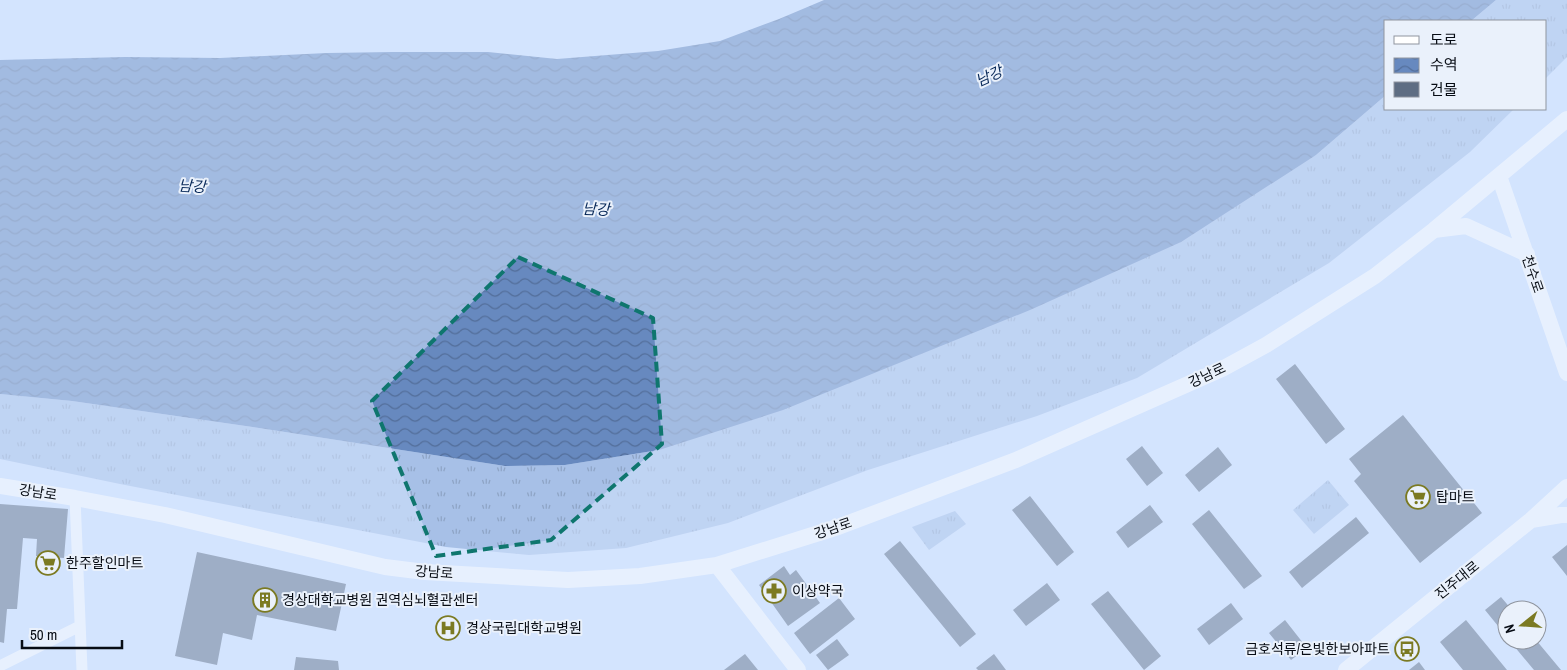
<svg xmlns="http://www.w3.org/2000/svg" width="1567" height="670" font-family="'Archivo Narrow','Noto Sans KR',sans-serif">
<defs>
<pattern id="grass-tufts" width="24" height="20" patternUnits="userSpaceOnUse" patternTransform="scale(1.25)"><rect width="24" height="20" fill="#a7c0e7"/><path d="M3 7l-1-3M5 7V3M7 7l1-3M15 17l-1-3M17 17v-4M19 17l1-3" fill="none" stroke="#8ea4c5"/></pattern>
<pattern id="water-waves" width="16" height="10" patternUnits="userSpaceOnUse" patternTransform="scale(1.25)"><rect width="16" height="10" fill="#6789bf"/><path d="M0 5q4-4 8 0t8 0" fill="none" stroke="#536e9a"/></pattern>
</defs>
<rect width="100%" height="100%" fill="#d3e4fe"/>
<path fill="url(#grass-tufts)" d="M1496,0H1567V57L1546,78V21H1471Z
M1386,95V109H1514L1470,152L1329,263L1137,378L1037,416L868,470L728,523L626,548L529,555L446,547L120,484L0,459V394L72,401L259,428L505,466L565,465L659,450L1316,155Z
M1328,480L1349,505L1314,534L1293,510Z
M955,511L966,524L929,550L912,527Z"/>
<path fill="url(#water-waves)" d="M824,0H1496L1471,21H1386V95L1316,155L1181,242L1030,310L783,410L659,450L565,465L505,466L259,428L72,401L0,394V60L125,57L220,58L327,53L392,52H488L557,59L658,51L720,41L779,19Z"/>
<path fill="#5e6d83" d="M1295,364L1345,429L1326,444L1276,379Z
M1403,415L1482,513L1420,563L1354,481L1361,474L1349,459Z
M1142,446L1163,473L1147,486L1126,459Z
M1218,447L1232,465L1199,492L1185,475Z
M1030,496L1074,552L1057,566L1012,510Z
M0,504L68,509L64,558L36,556L37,539L23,538L17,609H7L4,643L0,642Z
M1150,505L1163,522L1128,548L1116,532Z
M1209,510L1262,576L1244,589L1192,524Z
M1356,517L1369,533L1302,588L1289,572Z
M900,541L976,634L960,647L884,554Z
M1567,545V576L1552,557Z
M197,552L346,584L336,631L257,615L252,640L223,633L217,665L175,656Z
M784,566L790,575L796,570L820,603L788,626L759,585Z
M1047,583L1060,600L1026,626L1013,610Z
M1108,591L1161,656L1144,670L1091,604Z
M1501,597L1512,610H1507V637L1485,610Z
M839,598L855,619L810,654L794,633Z
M1231,603L1243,619L1209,645L1197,629Z
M1285,620L1307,648L1291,660L1269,633Z
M1466,620L1507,670H1463L1440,642Z
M837,639L849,655L828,670L816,655Z
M1509,640H1536L1561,670H1534Z
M745,654L758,670H724Z
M994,654L1006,670H978L976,668Z
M296,657L338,661L339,670H294Z
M1419,662L1425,670H1409Z"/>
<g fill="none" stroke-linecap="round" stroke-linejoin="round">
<path stroke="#fff" stroke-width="11" d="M75,498L82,670
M0,666L80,626"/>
<path stroke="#fff" stroke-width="16" d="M1499,176L1567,373
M1434,230L1466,226L1527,254
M0,486L75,498L165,515L385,567L425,572L568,580L640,576L717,565L838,527L1016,460L1222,369L1266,345L1375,276L1434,230L1567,119
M1531,520L1561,515H1567
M717,565L798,670
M1346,670L1531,520L1567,487"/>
</g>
<path d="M0 0H1567V670H0ZM518,257L653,318L662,444L551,540L436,556L372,401Z" fill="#d3e4fe" fill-opacity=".55" fill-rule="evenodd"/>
<path fill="none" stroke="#0f766e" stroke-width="4" stroke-dasharray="10 6" stroke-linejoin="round" d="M518,257L653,318L662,444L551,540L436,556L372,401Z"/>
<defs>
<g id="supermarket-ring" transform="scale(1.25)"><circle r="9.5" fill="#eaf1fb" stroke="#7b7a22" stroke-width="1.5"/><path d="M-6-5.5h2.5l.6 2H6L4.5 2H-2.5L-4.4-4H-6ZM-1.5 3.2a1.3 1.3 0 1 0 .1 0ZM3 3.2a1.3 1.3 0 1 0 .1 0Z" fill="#7b7a22"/></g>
<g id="pharmacy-ring" transform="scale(1.25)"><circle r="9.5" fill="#eaf1fb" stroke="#7b7a22" stroke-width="1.5"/><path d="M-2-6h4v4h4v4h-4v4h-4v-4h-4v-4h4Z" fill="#7b7a22"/></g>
<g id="building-ring" transform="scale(1.25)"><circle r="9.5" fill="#eaf1fb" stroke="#7b7a22" stroke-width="1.5"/><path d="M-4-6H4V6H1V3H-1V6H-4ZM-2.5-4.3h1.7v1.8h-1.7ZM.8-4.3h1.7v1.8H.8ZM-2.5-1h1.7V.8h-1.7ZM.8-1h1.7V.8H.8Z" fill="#7b7a22"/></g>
<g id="hospital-ring" transform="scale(1.25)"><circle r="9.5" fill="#eaf1fb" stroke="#7b7a22" stroke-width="1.5"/><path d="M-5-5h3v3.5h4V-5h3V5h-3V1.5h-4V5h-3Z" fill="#7b7a22"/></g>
<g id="bus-ring" transform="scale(1.25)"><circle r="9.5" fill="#eaf1fb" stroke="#7b7a22" stroke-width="1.5"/><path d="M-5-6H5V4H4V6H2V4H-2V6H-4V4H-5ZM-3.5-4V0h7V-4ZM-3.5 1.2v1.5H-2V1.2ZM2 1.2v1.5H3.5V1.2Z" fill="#7b7a22"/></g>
</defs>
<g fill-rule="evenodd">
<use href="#supermarket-ring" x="1418" y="497"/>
<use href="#supermarket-ring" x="48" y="563"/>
<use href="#pharmacy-ring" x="774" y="591"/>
<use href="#building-ring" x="265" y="600"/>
<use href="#hospital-ring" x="448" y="628"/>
<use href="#bus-ring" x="1407" y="649"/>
</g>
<g text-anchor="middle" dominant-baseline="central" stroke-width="4" stroke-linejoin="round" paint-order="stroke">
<g font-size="14" fill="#070c14" stroke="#eaf1fb">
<text transform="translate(1533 274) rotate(71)">천수로</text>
<text transform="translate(1207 375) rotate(-25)">강남로</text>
<text transform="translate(38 492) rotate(9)">강남로</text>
<text transform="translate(833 528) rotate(-19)">강남로</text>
<text transform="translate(434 572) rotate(4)">강남로</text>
<text transform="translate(1457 580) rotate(-39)">진주대로</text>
</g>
<g font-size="14" fill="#070c14" stroke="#eaf1fb" text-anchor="start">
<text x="1436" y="497">탑마트</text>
<text x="66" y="563">한주할인마트</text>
<text x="792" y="591">이상약국</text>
<text x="282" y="600">경상대학교병원 권역심뇌혈관센터</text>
<text x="466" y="628">경상국립대학교병원</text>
<text x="1390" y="649" text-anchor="end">금호석류/은빛한보아파트</text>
</g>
<g font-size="15" font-style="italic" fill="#072858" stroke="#eaf1fb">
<text transform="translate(989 76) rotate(-25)">남강</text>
<text transform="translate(192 186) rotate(3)">남강</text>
<text transform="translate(596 209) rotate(2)">남강</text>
</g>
</g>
<rect x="1384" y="20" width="162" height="90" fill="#eaf1fb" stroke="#8f959f"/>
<rect x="1394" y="36" width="25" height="8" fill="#ffffff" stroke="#8f959f"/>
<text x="1430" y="45" font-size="15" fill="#070c14">도로</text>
<rect x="1394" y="58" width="25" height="15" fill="url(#water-waves)" stroke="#8f959f"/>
<text x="1430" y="70" font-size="15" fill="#070c14">수역</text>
<rect x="1394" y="82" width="25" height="15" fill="#5e6d83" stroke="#8f959f"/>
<text x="1430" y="95" font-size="15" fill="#070c14">건물</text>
<g transform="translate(1522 625) rotate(253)"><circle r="24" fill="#eaf1fb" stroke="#8f959f"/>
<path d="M0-4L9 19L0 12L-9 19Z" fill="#7b7a22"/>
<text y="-8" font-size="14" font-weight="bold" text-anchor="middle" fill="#070c14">N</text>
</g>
<path d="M22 640v8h100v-8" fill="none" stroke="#070c14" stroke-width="2.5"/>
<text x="30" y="640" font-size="15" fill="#070c14" stroke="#eaf1fb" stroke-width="4" paint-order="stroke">50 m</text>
</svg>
